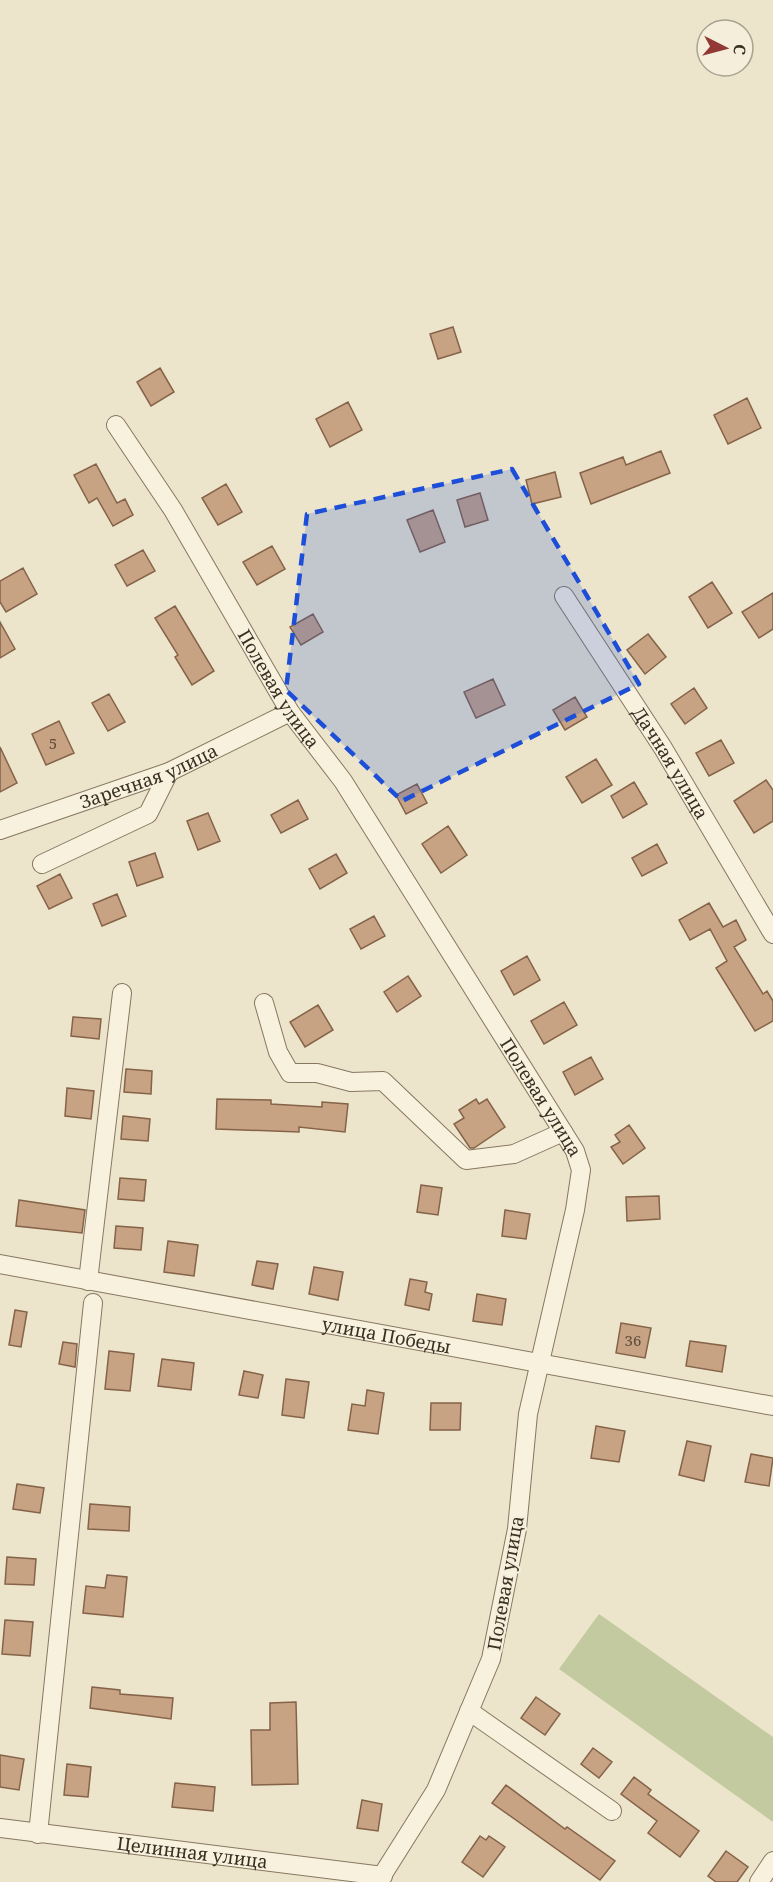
<svg xmlns="http://www.w3.org/2000/svg" width="773" height="1882" font-family="'Noto Serif',serif">
<rect width="100%" height="100%" fill="#ece4cb"/>
<path fill="#c3ca9f" d="M599,1614L773,1737V1822L559,1669Z"/>
<path fill="#c7a384" stroke="#856348" stroke-width="1.5" d="M453,327L461,352L438,359L430,334Z
M160,368L174,392L151,406L137,382Z
M747,398L761,428L728,444L714,415Z
M348,402L362,430L330,447L316,419Z
M661,451L670,473L591,504L580,473L623,457L626,465Z
M96,464L117,503L125,499L133,515L113,526L97,498L89,503L74,475Z
M555,472L561,497L532,504L526,480Z
M226,484L242,512L218,525L202,498Z
M480,493L488,520L465,527L457,500Z
M433,510L445,542L420,552L407,520Z
M272,546L285,569L257,585L243,562Z
M143,550L155,571L127,586L115,565Z
M23,568L37,594L6,612L0,602V581Z
M712,582L732,613L708,628L689,597Z
M773,593V629L759,638L742,612Z
M175,606L214,671L192,685L175,657L178,655L155,618Z
M313,614L323,632L301,645L290,627Z
M0,622L15,649L0,658Z
M648,634L666,657L645,674L627,650Z
M493,679L505,705L476,718L464,692Z
M694,688L707,708L685,724L671,704Z
M109,694L125,722L108,731L92,703Z
M575,697L587,717L565,730L553,710Z
M59,721L74,753L46,765L32,734Z
M721,740L734,763L709,776L696,753Z
M0,747L17,783L0,792Z
M596,759L612,785L582,803L566,777Z
M766,780L773,790V821L754,833L734,801Z
M634,782L647,804L623,818L611,796Z
M417,784L427,803L406,814L396,795Z
M298,800L308,819L281,833L271,815Z
M208,813L220,841L198,850L187,821Z
M448,826L467,855L441,873L422,844Z
M657,844L667,863L642,876L632,858Z
M155,853L163,877L137,886L129,862Z
M336,854L347,873L320,889L309,869Z
M60,874L72,898L49,909L37,886Z
M117,894L126,916L102,926L93,904Z
M709,903L723,927L736,920L746,940L734,947L763,994L767,991L773,1001V1021L755,1031L716,968L727,961L710,929L690,940L679,920Z
M374,916L385,936L361,949L350,929Z
M527,956L540,980L514,995L501,971Z
M408,976L421,996L397,1012L384,992Z
M564,1002L577,1025L544,1044L531,1021Z
M318,1005L333,1030L305,1047L290,1022Z
M73,1017L101,1019L99,1039L71,1036Z
M591,1057L603,1079L575,1095L563,1072Z
M126,1069L152,1071L151,1094L124,1092Z
M67,1088L94,1091L91,1119L65,1116Z
M217,1099L271,1100V1104L322,1107V1102L348,1104L345,1132L299,1127V1132L216,1129Z
M476,1099L479,1104L487,1099L505,1127L474,1148H470L454,1124L464,1118L459,1110Z
M123,1116L150,1119L148,1141L121,1139Z
M629,1125L645,1148L623,1164L611,1147L620,1142L615,1135Z
M120,1178L146,1180L144,1201L118,1199Z
M421,1185L442,1188L438,1215L417,1212Z
M659,1196L660,1219L627,1221L626,1197Z
M19,1200L85,1210L82,1233L16,1226Z
M505,1210L530,1214L526,1239L502,1236Z
M116,1226L143,1228L141,1250L114,1248Z
M168,1241L198,1245L194,1276L164,1272Z
M257,1261L278,1264L273,1289L252,1285Z
M314,1267L343,1272L338,1300L309,1294Z
M410,1279L427,1282L425,1292L432,1294L429,1310L405,1305Z
M477,1294L506,1299L502,1325L473,1321Z
M15,1310L27,1312L21,1347L9,1345Z
M621,1323L651,1328L645,1358L616,1353Z
M690,1341L726,1346L722,1372L686,1366Z
M63,1342L77,1344L75,1367L59,1364Z
M109,1351L134,1354L130,1391L105,1389Z
M162,1359L194,1363L191,1390L158,1386Z
M244,1371L263,1375L258,1398L239,1395Z
M286,1379L309,1382L304,1418L282,1415Z
M367,1390L384,1393L378,1434L348,1430L352,1404L365,1406Z
M431,1403H461L460,1430H430Z
M596,1426L625,1431L619,1462L591,1458Z
M687,1441L711,1446L704,1481L679,1475Z
M751,1454L773,1458L769,1486L745,1482Z
M17,1484L44,1488L40,1513L13,1509Z
M90,1504L130,1507L129,1531L88,1529Z
M7,1557L36,1559L34,1585L5,1584Z
M107,1575L127,1577L123,1617L83,1613L86,1586L105,1588Z
M5,1620L33,1622L30,1656L2,1654Z
M92,1687L120,1690V1694L173,1698L171,1719L90,1708Z
M536,1697L560,1714L545,1735L521,1718Z
M296,1702L298,1784L252,1785L251,1730H270V1703Z
M593,1748L612,1762L599,1778L581,1764Z
M0,1755L24,1759L19,1790L0,1787Z
M67,1764L91,1767L88,1797L64,1795Z
M634,1777L651,1790L648,1794L699,1831L680,1857L648,1833L657,1821L621,1794Z
M175,1783L215,1787L213,1811L172,1807Z
M506,1785L565,1829L567,1827L615,1861L600,1880L492,1803Z
M362,1800L382,1804L378,1831L357,1828Z
M480,1836L486,1840L489,1836L505,1847L483,1877L462,1862Z
M726,1851L748,1867L737,1882H716L708,1876Z"/>
<g fill="none" stroke-linecap="round" stroke-linejoin="round">
<g stroke="#887760" stroke-width="20">
<g id="minor">
<path id="s1" d="M116,425L173,510L290,712L343,781L575,1151L581,1170L575,1210L528,1414L517,1529L491,1659L436,1790L378,1882"/>
<path id="s2" d="M564,596L663,748L773,934"/>
<path id="s3" d="M0,830L169,772L290,712"/>
<path d="M42,864L148,814L169,772"/>
<path d="M264,1003L278,1052L290,1073H317L351,1082L383,1081L466,1160L514,1154L563,1132"/>
<path id="s4" d="M0,1264L773,1406"/>
<path d="M88,1281L122,993"/>
<path d="M469,1711L612,1811"/>
<path id="s5" d="M0,1828L383,1876"/>
<path d="M38,1834L93,1303"/>
<path d="M759,1882L773,1861"/>
</g>
</g>
<use href="#minor" stroke="#f7f1de" stroke-width="18"/>
</g>
<path fill="#1d4ed8" fill-opacity="0.2" stroke="#1d4ed8" stroke-width="4.5" stroke-dasharray="12 8" stroke-linejoin="round" d="M512,469L639,684L402,801L286,690L307,514Z"/>
<g text-anchor="middle" dominant-baseline="central" stroke-width="4.5" stroke-linejoin="round" paint-order="stroke">
<g font-size="15" fill="#5d4c3a">
<text x="53" y="743">5</text>
<text x="633" y="1340">36</text>
</g>
<g font-size="18" fill="#3a2f22" stroke="#f4eeda">
<text stroke="none"><textPath href="#s1" startOffset="310">Полевая улица</textPath></text>
<text stroke="none"><textPath href="#s2" startOffset="198">Дачная улица</textPath></text>
<text stroke="none"><textPath href="#s3" startOffset="158">Заречная улица</textPath></text>
<text stroke="none"><textPath href="#s1" startOffset="796">Полевая улица</textPath></text>
<text stroke="none"><textPath href="#s4" startOffset="393">улица Победы</textPath></text>
<text transform="translate(505 1583) rotate(-80)">Полевая улица</text>
<text stroke="none"><textPath href="#s5" startOffset="194">Целинная улица</textPath></text>
</g>
</g>
<g transform="translate(725 48) rotate(96)"><circle r="28" fill="#f4eeda" stroke="#aaa290" stroke-width="1.5"/>
<path d="M0-4.5L10 22L0 15L-10 22Z" fill="#923835"/>
<text y="-9" font-size="16" font-weight="bold" text-anchor="middle" fill="#3a2f22">С</text>
</g>
</svg>
